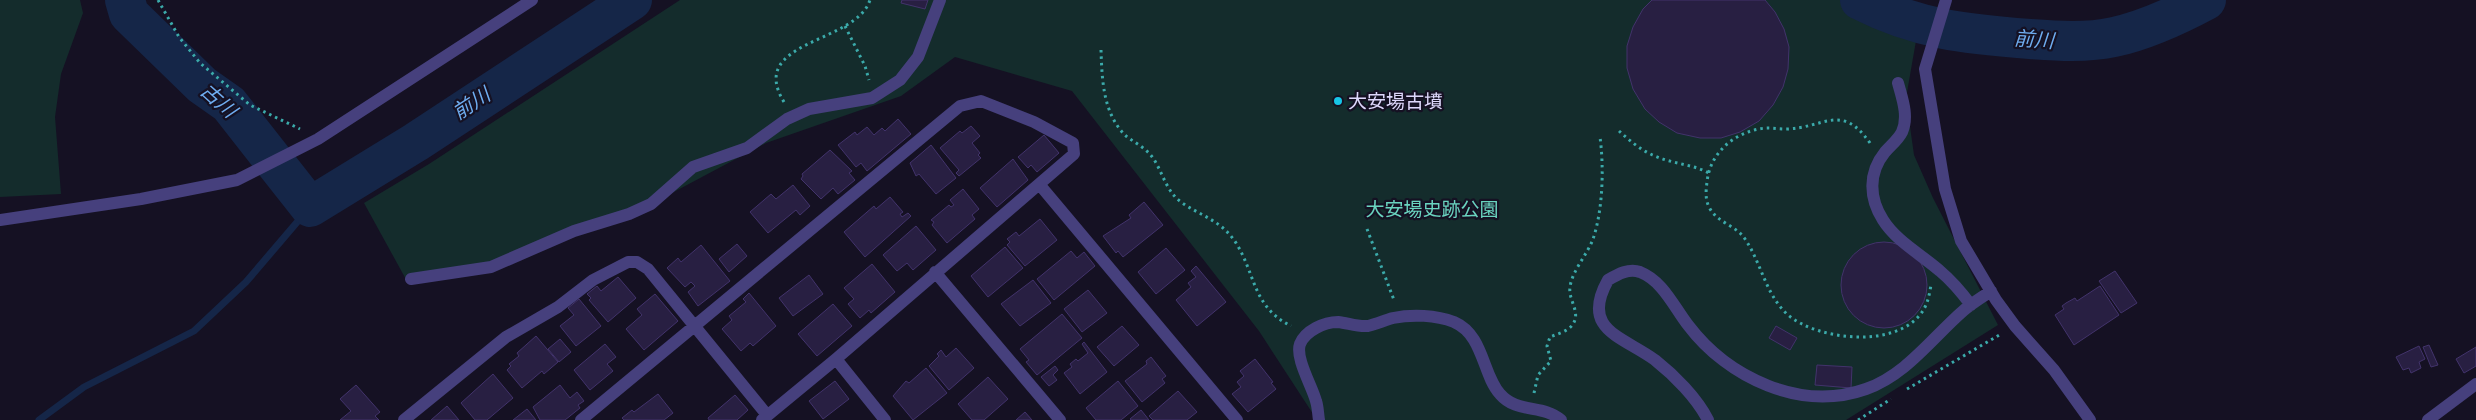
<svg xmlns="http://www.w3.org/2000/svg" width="2476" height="420" font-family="Mulish,'Noto Sans JP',sans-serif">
<rect width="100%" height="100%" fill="#151123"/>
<path fill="#142c2c" d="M0,0H80L83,13L61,74L55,117L61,194L0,197Z
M680,0H1877L1917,35L1906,98L1914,155L1933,198L1998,325L1846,420H1317L1259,331L1072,91L955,57L901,96L766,143L655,202L511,260L408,283L364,203L429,164Z"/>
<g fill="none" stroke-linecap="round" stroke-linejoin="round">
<path stroke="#152648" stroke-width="7" d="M39,420L84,387L194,331L246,282L310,207"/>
<path stroke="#152648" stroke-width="40" d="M125,0L129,14L202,85L229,104L310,207L416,142L632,0
M1860,0C1919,30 1966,34 2030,39C2057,41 2087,43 2114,37C2146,30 2178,15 2206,0"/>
</g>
<path fill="#281f42" stroke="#42336b" d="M902,0H928L925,9L901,3Z
M1652,0H1765L1775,12L1784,29L1789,47L1788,69L1783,87L1773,105L1759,121L1740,132L1721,138H1700L1677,133L1659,122L1645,109L1633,89L1627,68V46L1633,27L1643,9Z
M898,119L911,134L867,171L861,163L856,167L838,145L855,132L857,135L867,127L874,135L882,128L885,131Z
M971,126L980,136L972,143L980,153L978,155L981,158L959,176L956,173L959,170L940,148L960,131L962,133Z
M1044,135L1059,153L1037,172L1031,165L1028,168L1018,157Z
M931,145L956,178L936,194L919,174L916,176L910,163Z
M830,150L852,171L849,173L855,180L838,194L833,188L821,199L801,179L803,176L802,174Z
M1013,159L1028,180L997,207L980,188Z
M793,185L810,206L800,215L796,210L768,233L750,212L771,194L776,199Z
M963,189L979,209L972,215L975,219L947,243L932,225L934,222L931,220L949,205L951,207L954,205L950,200Z
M890,197L903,212L900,214L902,217L908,213L911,216L865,257L844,232L874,206L876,209Z
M1144,202L1163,225L1123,257L1118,251L1116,253L1103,236L1131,218L1129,215Z
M1040,219L1057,240L1025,266L1007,245L1010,242L1007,239L1016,232L1019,236Z
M916,226L936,250L913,270L907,263L897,271L883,255Z
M1841 285a43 43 0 1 1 86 0a43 43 0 1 1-86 0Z
M737,244L747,256L729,272L719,259Z
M701,245L730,281L698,306L688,292L695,286L691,282L685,287L667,268L678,258L681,262Z
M1005,247L1023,268L988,297L971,276Z
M1166,248L1185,270L1156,294L1138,272Z
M1071,251L1077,258L1084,252L1095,266L1054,300L1037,279Z
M872,264L895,292L871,313L869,310L860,318L848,304L854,299L844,288Z
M1196,266L1226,302L1197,326L1176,300L1191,287L1188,283L1196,277L1191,271Z
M2115,271L2137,303L2121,313L2099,281Z
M809,275L823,294L793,316L779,298Z
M618,277L636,298L608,322L589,300L591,298L587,294L597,286L601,291Z
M1033,280L1051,303L1020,326L1001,304Z
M2100,286L2119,315L2074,345L2055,315L2064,309L2062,306L2066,303L2075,298L2077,301Z
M1088,290L1107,313L1082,332L1064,309Z
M749,293L776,326L753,346L750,343L741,351L722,329L732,320L729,316L746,302L743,299Z
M655,294L678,321L644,350L626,329L642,315L637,309Z
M579,299L601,326L576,346L560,326L574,315L568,308Z
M833,304L852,326L817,356L798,334Z
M1062,314L1082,338L1037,375L1026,362L1029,360L1020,349Z
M1122,326L1139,345L1114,366L1097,347Z
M1776,326L1797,338L1790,350L1769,338Z
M536,336L558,362L544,374L542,371L522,388L507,370L511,366L509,364L519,356L517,353Z
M560,339L571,352L559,362L548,349Z
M1084,342L1107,372L1080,394L1064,373L1072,367L1070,364L1076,359L1078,361L1088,353L1082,344Z
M605,344L616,357L607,364L613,371L590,390L574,370Z
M2429,345L2438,365L2431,367L2423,347Z
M2419,346L2425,359L2419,362L2421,368L2411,373L2409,368L2403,370L2396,357Z
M2476,347V366L2464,373L2456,359Z
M956,348L974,368L949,390L929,366L939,356L937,354L941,350L946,357Z
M1151,357L1166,376L1162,379L1165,383L1142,402L1125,381L1147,364L1146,361Z
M1255,359L1273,382L1271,383L1276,389L1248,412L1232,394L1241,387L1237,382L1244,376L1240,371Z
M1817,365L1852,367L1851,388L1815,385Z
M1055,366L1058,370L1053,375L1057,380L1049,386L1041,377Z
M926,368L947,393L913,420L893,396L906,381L909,383Z
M493,374L513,398L487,420H475L461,403Z
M988,377L1008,399L984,420H972L958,404Z
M835,381L849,399L823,419L809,401Z
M1118,381L1138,406L1121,420H1096L1086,408Z
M356,385L380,412L375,416L379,420H340L351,411L340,399Z
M560,385L570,398L577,392L584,401L578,405L580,408L565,420H540L533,407Z
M1178,391L1197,412L1187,420H1153L1149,416Z
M658,394L673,413L664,420H624L622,418L632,410L634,412Z
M735,395L748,410L737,420H709L708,418Z
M447,406L459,420H431Z
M527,409L536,420H513Z
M1141,410L1149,420H1131L1130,419Z
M1025,412L1032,420H1016Z"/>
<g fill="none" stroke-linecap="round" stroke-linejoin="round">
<path stroke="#3baaaa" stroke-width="3" stroke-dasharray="2.5 4" stroke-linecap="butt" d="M158,0L179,37L200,63L250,105L300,129
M845,26L865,66L869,80
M1101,50C1102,80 1103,114 1126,136C1135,143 1146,148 1153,158C1163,173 1166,191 1181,202C1199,215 1220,220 1234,240C1256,272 1251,306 1291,326
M784,102C746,40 856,44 870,0
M1619,131C1630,141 1642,151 1655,156C1673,164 1692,164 1709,173
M1870,143C1841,102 1825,128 1786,129C1777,129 1768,127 1759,129C1733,134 1710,153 1707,182C1706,190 1705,199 1709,207C1717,223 1736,225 1745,239C1762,264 1765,294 1788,315C1818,340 1891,348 1919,316C1927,307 1929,297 1931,285
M1367,229L1394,300
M1907,389L2001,334
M1534,393L1538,375L1551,361L1547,346L1550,337C1557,334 1569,331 1573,324C1581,312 1568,300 1570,287C1572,271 1587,255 1593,239C1603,210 1604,167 1600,137
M1858,420L1891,399"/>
<path stroke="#46407d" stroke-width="12" d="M1946,0L1925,69L1945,189L1961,241L1996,300L2015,326L2054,370L2090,420
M1898,83C1902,98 1909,116 1902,132C1898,140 1891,145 1885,152C1868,173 1869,198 1883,220C1896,241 1922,255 1940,271C1952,281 1962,293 1971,305
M1039,184L1237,420
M0,220L141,199L237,180L318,139L532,0
M935,272L1060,420
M411,279L491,267L574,231L629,214L651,204L693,167L747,148L787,119L809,109L872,98L900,80L918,57L940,0
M836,359L885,420
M404,420L506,337L558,307L593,280L628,262H637L648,269L767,415
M581,420L960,106L981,101L1034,122L1073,143L1074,154L836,359L762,420
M1319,420C1318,414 1318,407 1316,401C1312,386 1295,358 1300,344C1305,331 1324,322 1338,322C1348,323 1357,327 1368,326C1377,324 1385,320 1393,318C1412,314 1436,315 1454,322C1484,335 1482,374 1500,394C1517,414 1543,404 1561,420
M1708,420C1697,398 1674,375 1655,360C1622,336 1580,330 1608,280C1618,274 1629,268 1640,272C1663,281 1674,307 1688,325C1728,378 1801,412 1866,389C1906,375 1932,338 1963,311C1971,304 1981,298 1991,291
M2428,420L2476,384"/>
</g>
<circle fill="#17c5e6" stroke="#151123" stroke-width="2" cx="1338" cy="101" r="5"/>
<g text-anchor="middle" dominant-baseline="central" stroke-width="4.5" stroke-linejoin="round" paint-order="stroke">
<g font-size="19" fill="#ddd7fb" stroke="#151123" text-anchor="start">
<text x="1348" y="101">大安場古墳</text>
</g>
<g font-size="19" fill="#6ad4c0" stroke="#151123">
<text x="1432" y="209">大安場史跡公園</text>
</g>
<g font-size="20" font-style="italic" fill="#6fadf0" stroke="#151123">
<text transform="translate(2034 39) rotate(4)">前川</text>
<text transform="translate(219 100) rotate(42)">古川</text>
<text transform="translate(471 103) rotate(-33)">前川</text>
</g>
</g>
</svg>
